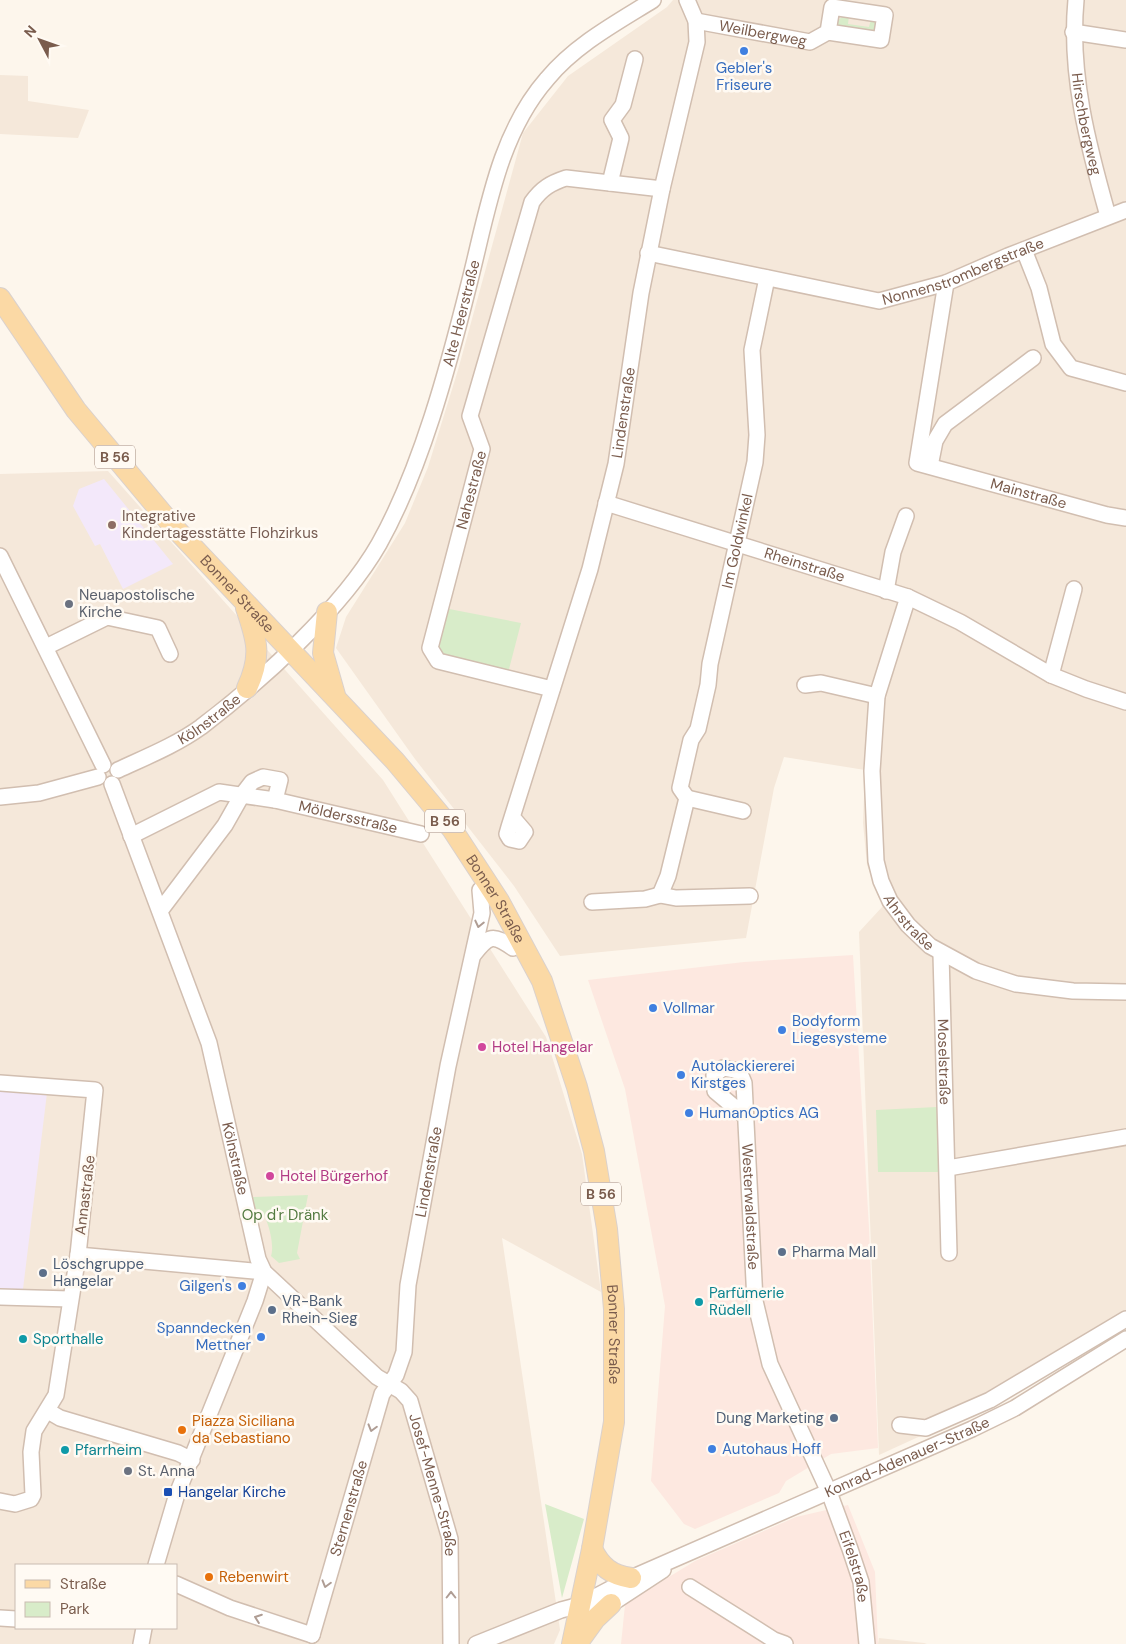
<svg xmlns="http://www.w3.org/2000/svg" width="1126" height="1644" font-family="'DM Sans',sans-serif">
<rect width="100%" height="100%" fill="#fdf6ec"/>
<path fill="#f5e8da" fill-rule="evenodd" d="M673,0H1126V1322L951,1422L879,1455L859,932L883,906L867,865L863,823L865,770L784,757L774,788L746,938L560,956L514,886L415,759L336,648L346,617L405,523L428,467L458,370L523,133L568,76L667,7Z
M0,75L28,76V101L89,110L78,138L0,134Z
M108,471L383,780L546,1037L582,1154L601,1292L502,1238L560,1630L554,1644H0V474ZM16,1565H176V1628H16Z
M879,1638L924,1643L927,1644H878Z"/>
<path fill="#fde8e0" d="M853,955L869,1228L878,1448L831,1454L786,1481L779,1493L695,1529L684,1524L651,1481L665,1306L625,1089L588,980L744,962Z
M848,1505L875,1572L878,1644H621L625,1605L664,1580L695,1561L796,1517Z"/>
<path fill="#f3e8fa" d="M104,479L173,564L123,589L100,544L95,546L73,506L79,489Z
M0,1090L47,1093L23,1289H0Z"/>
<path fill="#d8ecc9" d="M843,16H849L848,24L869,27L871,19L878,24L876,33L833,25Z
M444,608L521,623L508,673L439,657L433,646Z
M937,1107L939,1172H878L876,1110Z
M308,1195L297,1253L300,1259L279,1263L271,1256C275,1246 268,1216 259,1209L255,1210L253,1197Z
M545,1504L584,1519L562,1598Z"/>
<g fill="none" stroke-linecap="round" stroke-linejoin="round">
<g stroke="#d1beb0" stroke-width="18">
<g id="minor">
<path id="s1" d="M1076,0C1069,74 1088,145 1108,216"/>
<path id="s2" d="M696,21L810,42L828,32L881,40L885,15L832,7L828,32"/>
<path d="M1073,32L1126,40"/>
<path d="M610,183L621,138L612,120L623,105L635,59"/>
<path d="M1024,250L1039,288L1053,344L1071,368L1126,383"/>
<path id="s3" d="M648,253L879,301L946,283L1008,256L1126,210"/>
<path id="s4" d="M946,283L917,463L1107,515L1126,518"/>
<path d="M930,466L935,441L945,424L1033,358"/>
<path id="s5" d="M606,503L908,597L960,622L1051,675L1086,689L1126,702"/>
<path d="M0,556L103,765"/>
<path d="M886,591L893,552L906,516"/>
<path id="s6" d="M908,597L877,696L872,771L876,861L881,881L890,901L908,925L930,946L976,971L1016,984L1073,991L1126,992"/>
<path d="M46,647L107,617L158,628L170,654"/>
<path d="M1051,675L1074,589"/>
<path d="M805,685L821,683L877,696"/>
<path id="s7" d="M552,689L438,661L430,648L482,449L470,416L532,202C542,188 551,183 566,178L662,189"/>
<path id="s8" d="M118,770C146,757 176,745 201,727C260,682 342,609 379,544C421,469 448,368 469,284C487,214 498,135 547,79C575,45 616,23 653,0"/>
<path id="s9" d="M112,784L209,1043L258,1259L264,1272L377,1377L401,1391L410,1401L450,1539L451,1644"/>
<path d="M0,797L39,793L98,777"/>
<path d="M687,798L743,811"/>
<path id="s10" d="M513,818L525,832L519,841L510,839L507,834L509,827L590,569L616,464L641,293L662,189L697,42L696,21L687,0"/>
<path id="s11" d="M131,836L219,792L275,800L421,834"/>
<path id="s12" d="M750,896L676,898L660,895L668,876L687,798L680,788L691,740L698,729L708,685L710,664L755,462L757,435L752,350L767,278"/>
<path d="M592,902L645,899L660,895"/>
<path d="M160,911L225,825L242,795L252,782L263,777L280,780L275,800"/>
<path d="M474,954C489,935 493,934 513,948"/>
<path id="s13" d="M941,954L949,1253"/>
<path d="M0,1083L95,1090L78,1255L56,1395L34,1431L31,1452L33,1495L31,1499L15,1504L0,1501"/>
<path id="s14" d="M746,1117L715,1091L714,1075L723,1068L739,1071L744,1083L755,1301L770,1364L829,1492L850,1549L861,1582L867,1644"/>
<path d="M948,1168L1126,1137"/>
<path d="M78,1255L264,1272"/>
<path d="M0,1297L70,1299"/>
<path d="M48,1411L60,1418L178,1453L192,1460"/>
<path d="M900,1425L926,1428L990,1400L1126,1319"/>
<path d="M156,1565L177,1494L255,1301L264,1272"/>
<path d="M176,1584L230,1608L312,1635"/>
<path d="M690,1587L774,1640L785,1644"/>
<path id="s15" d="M580,1605L631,1578L972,1429L1015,1408L1126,1339"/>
<path d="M0,1618L16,1619"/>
<path id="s16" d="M312,1635L382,1394L396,1375L404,1352L408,1285L448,1066L482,913L480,890"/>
<path d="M141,1644L144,1628"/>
<path d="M476,1644L561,1610L580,1605L611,1604L663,1570"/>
</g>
</g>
<g stroke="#dad1cd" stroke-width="22">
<g id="major">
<path id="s17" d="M0,298L76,410L172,525L395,761L452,829L499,901L542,981L577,1087L594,1151L607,1229L614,1309V1422L592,1549L572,1644"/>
<path d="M246,608C257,640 262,656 247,688"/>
<path d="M327,612L323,653L335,695"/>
<path d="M592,1549C601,1567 611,1575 631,1578"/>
<path d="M577,1644L595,1619L611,1604"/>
</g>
</g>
<use href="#minor" stroke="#fff" stroke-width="15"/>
<use href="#major" stroke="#fbd9a5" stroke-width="20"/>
</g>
<defs><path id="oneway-chevron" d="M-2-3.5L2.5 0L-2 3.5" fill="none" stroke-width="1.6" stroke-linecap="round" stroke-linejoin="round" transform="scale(1.25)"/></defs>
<g stroke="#af9d94">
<use href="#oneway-chevron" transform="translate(479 924) rotate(103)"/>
<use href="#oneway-chevron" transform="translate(372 1428) rotate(106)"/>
<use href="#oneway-chevron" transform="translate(326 1584) rotate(106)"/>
<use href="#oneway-chevron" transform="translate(451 1595) rotate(-90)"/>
<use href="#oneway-chevron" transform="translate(258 1618) rotate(-160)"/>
</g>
<g fill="#3f7fe0" stroke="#fffaf3" stroke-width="2">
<circle cx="744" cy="51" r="5"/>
<circle cx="653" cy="1008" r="5"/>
<circle cx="782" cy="1030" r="5"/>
<circle cx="681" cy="1075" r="5"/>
<circle cx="689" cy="1113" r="5"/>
<circle cx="242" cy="1286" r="5"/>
<circle cx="261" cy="1337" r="5"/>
<circle cx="712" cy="1449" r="5"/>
</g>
<circle fill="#8d6e63" stroke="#fffaf3" stroke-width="2" cx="112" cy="525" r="5"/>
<g fill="#6b7280" stroke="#fffaf3" stroke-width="2">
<circle cx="69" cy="604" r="5"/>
<circle cx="128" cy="1471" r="5"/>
</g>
<g fill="#d1479c" stroke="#fffaf3" stroke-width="2">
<circle cx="482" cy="1047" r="5"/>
<circle cx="270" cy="1176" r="5"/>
</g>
<g fill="#5c6f8a" stroke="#fffaf3" stroke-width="2">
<circle cx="782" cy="1252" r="5"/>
<circle cx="43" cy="1273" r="5"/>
<circle cx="272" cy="1310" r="5"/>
<circle cx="834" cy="1418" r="5"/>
</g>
<g fill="#0f9aa8" stroke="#fffaf3" stroke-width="2">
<circle cx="699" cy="1302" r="5"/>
<circle cx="23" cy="1339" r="5"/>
<circle cx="65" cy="1450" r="5"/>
</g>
<g fill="#e8710a" stroke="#fffaf3" stroke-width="2">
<circle cx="182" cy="1430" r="5"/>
<circle cx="209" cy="1577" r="5"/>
</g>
<rect fill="#1a4fb4" stroke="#fffaf3" stroke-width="2" x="163" y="1487" width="10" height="10" rx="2.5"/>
<g text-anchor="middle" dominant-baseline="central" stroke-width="5" stroke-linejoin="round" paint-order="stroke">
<g fill="#fffaf3" stroke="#a28b7f" stroke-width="1">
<rect x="95" y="445.5" width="40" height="23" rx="4"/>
<rect x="425" y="809.5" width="40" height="23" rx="4"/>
<rect x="581" y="1182.5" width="40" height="23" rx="4"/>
</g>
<g font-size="14" font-weight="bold" fill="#7a5c4d">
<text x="115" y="457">B 56</text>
<text x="445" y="821">B 56</text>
<text x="601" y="1194">B 56</text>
</g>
<g font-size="15" fill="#7a5c4d" stroke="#fffaf3">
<text stroke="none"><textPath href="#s2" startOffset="68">Weilbergweg</textPath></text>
<text stroke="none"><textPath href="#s1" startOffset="125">Hirschbergweg</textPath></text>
<text stroke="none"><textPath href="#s3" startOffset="325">Nonnenstrombergstraße</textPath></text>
<text stroke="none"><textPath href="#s8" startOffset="596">Alte Heerstraße</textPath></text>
<text stroke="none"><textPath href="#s10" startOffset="482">Lindenstraße</textPath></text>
<text stroke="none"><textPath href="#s7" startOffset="296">Nahestraße</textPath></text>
<text stroke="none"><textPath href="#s4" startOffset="298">Mainstraße</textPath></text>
<text stroke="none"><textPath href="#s12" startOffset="458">Im Goldwinkel</textPath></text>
<text stroke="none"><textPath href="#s5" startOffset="208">Rheinstraße</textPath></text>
<text stroke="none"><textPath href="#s17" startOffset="380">Bonner Straße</textPath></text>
<text stroke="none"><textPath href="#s8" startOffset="105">Kölnstraße</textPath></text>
<text stroke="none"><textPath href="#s11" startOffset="230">Möldersstraße</textPath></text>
<text stroke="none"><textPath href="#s17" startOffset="781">Bonner Straße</textPath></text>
<text stroke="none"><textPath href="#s6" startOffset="340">Ahrstraße</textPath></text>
<text stroke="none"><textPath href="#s13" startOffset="108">Moselstraße</textPath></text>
<text stroke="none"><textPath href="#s9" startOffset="395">Kölnstraße</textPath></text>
<text stroke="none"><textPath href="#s16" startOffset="481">Lindenstraße</textPath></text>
<text transform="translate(85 1195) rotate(-83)">Annastraße</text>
<text stroke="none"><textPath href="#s14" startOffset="221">Westerwaldstraße</textPath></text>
<text stroke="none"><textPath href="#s17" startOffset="1238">Bonner Straße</textPath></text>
<text stroke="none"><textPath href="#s15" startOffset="359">Konrad-Adenauer-Straße</textPath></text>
<text stroke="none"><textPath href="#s9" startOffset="795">Josef-Menne-Straße</textPath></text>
<text stroke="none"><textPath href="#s16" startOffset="132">Sternenstraße</textPath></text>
<text stroke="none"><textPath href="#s14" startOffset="600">Eifelstraße</textPath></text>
</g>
<g font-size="15" fill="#366cbe" stroke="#fffaf3" text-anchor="start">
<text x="744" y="68" text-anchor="middle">Gebler's<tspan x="744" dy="17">Friseure</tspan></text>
<text x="663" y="1008">Vollmar</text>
<text x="792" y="1021">Bodyform<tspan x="792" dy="17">Liegesysteme</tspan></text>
<text x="691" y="1066">Autolackiererei<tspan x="691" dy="17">Kirstges</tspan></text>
<text x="699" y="1113">HumanOptics AG</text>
<text x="232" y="1286" text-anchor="end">Gilgen's</text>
<text x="251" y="1328" text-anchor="end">Spanndecken<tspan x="251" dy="17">Mettner</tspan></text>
<text x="722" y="1449">Autohaus Hoff</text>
</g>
<g font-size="15" fill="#785e54" stroke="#fffaf3" text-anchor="start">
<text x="122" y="516">Integrative<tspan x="122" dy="17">Kindertagesstätte Flohzirkus</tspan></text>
</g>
<g font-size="15" fill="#5b616d" stroke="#fffaf3" text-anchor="start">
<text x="79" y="595">Neuapostolische<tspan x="79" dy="17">Kirche</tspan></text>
<text x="138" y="1471">St. Anna</text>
</g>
<g font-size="15" fill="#b23c85" stroke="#fffaf3" text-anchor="start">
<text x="492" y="1047">Hotel Hangelar</text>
<text x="280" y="1176">Hotel Bürgerhof</text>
</g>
<g font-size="15" fill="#537a41" stroke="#fffaf3">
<text x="285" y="1215">Op d'r Dränk</text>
</g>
<g font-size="15" fill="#4e5e75" stroke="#fffaf3" text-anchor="start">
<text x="792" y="1252">Pharma Mall</text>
<text x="53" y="1264">Löschgruppe<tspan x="53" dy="17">Hangelar</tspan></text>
<text x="282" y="1301">VR-Bank<tspan x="282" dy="17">Rhein-Sieg</tspan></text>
<text x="824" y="1418" text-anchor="end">Dung Marketing</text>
</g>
<g font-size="15" fill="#0d838f" stroke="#fffaf3" text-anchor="start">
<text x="709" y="1293">Parfümerie<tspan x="709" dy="17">Rüdell</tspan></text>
<text x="33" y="1339">Sporthalle</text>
<text x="75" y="1450">Pfarrheim</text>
</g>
<g font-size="15" fill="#c56008" stroke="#fffaf3" text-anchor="start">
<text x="192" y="1421">Piazza Siciliana<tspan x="192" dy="17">da Sebastiano</tspan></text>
<text x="219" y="1577">Rebenwirt</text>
</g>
<g font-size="15" fill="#164399" stroke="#fffaf3" text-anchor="start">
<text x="178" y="1492">Hangelar Kirche</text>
</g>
</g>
<rect x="15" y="1564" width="162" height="65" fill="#fffaf3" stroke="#cabbb1"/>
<rect x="25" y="1580" width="25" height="8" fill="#fbd9a5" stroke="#cabbb1"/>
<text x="60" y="1589" font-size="15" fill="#7a5c4d">Straße</text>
<rect x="25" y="1602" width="25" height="15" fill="#d8ecc9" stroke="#cabbb1"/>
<text x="60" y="1614" font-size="15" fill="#7a5c4d">Park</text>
<g transform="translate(40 40) rotate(311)" stroke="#fffaf3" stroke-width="4" paint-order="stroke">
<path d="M0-4L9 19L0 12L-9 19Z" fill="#7a5c4d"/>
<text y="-8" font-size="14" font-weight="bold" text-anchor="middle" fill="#7a5c4d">N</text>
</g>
</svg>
